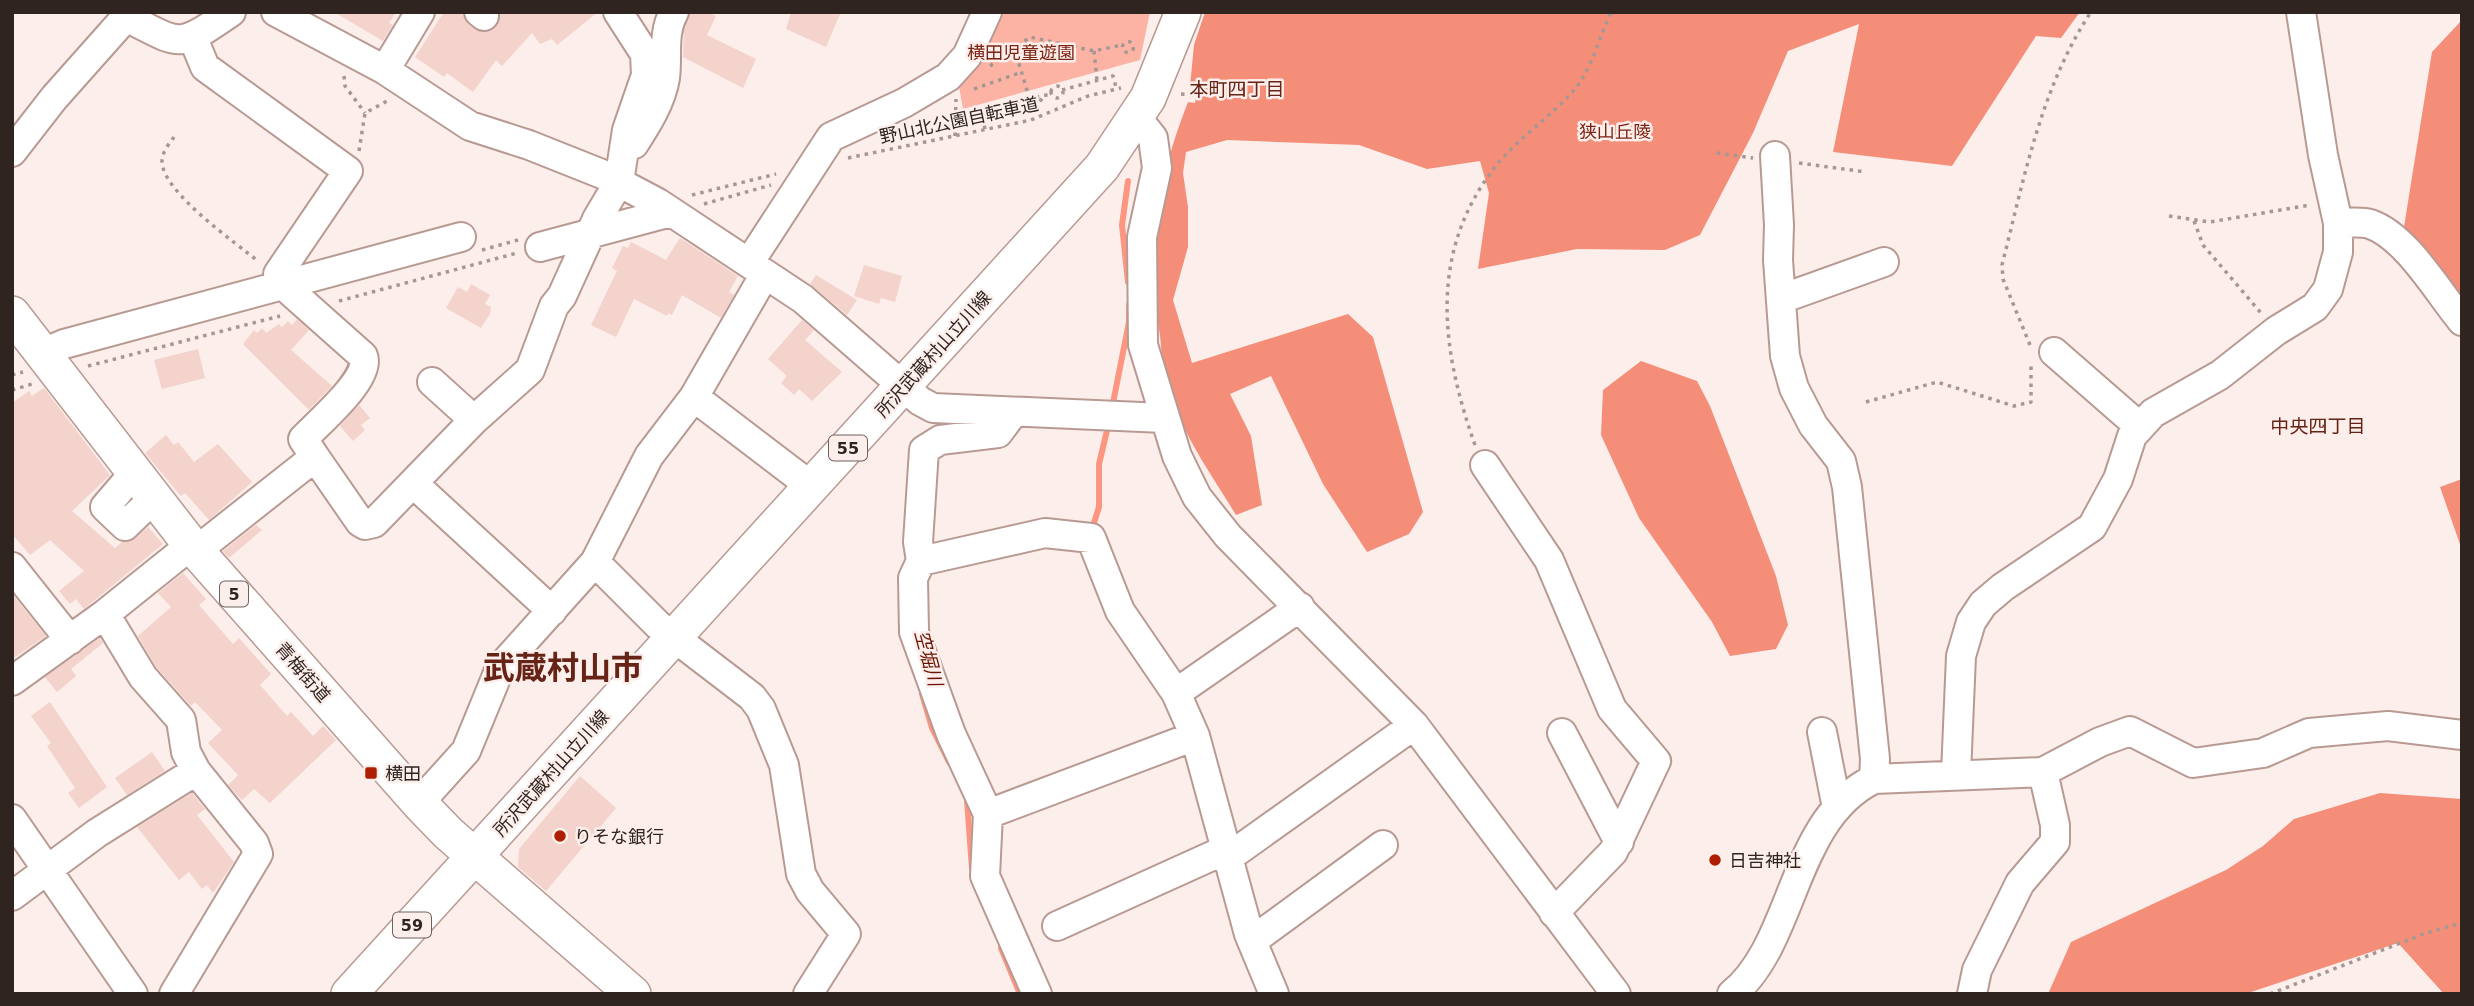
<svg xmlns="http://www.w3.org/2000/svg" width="2474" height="1006" font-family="'DejaVu Sans','Noto Sans JP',sans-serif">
<rect width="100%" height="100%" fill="#fbeeeb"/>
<path fill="#fdb3a3" d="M994,12H1150L1140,60L963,109L958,81Z"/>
<path fill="#f48e79" d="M1205,12H2080L2061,38L2036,36L1952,166L1833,152L1859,24L1788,51L1753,133L1700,235L1665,250L1577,249L1478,269L1489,193L1480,161L1427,169L1359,145L1227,140L1186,152L1183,173L1188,207V247L1173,300L1192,363L1348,314L1373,337L1423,512L1409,534L1367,552L1323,484L1271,376L1230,394L1251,436L1262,505L1236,515C1211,474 1180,431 1167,384C1162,369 1162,352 1160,336C1147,249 1156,184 1188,102L1195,103L1198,87L1190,86L1194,45Z
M2462,20V308L2404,227L2432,52Z
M1641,361L1697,381L1710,406L1776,576L1788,625L1776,649L1730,656L1712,622L1639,518L1601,435L1603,390Z
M2462,479V550L2440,487Z
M2380,793L2462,799V994H2444L2398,943L2245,994H2048L2071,942L2226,870L2263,846L2294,819Z"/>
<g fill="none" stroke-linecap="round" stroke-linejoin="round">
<path stroke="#fc9681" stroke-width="6" d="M1128,282L1122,225L1128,181
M1112,408L1129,322V305
M1087,526H1093L1099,507V464L1109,422
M922,694L932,728L949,762
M967,800L972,869
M1001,948L1020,994"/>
</g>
<path fill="#f3d3cb" d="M334,12H396L389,23L393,25L383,41Z
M444,12H463L469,25L482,32L496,27L500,12H598L557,45L552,39L540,44L532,33L502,66L496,60L473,92L447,73L444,77L415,57Z
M690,12H707L716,16L707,35L756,59L743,88L683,57L684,32Z
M791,12H841L826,47L786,29Z
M680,238L738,276L729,292L734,295L721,318L682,295L672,315L668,313L667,316L634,299L616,337L591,325L617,271L612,268L623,246L628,248L631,242L666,260Z
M864,265L902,276L895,302L881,298L879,304L854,296Z
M816,275L857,300L847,315L810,284Z
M471,284L490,295L485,304L491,307L490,314L481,328L446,308L458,287L467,292Z
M297,319L309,330L291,350L332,386L309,410L243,344L254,330L257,333L262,328L266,333L279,324L282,327L288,321L292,325Z
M802,320L814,330L805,340L842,372L812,401L799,389L794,395L781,383L787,376L768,359Z
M198,349L205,378L162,389L154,360Z
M44,388L110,475L72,511L115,548L122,542L136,538L148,527L163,544L84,609L76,599L70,604L59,591L84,571L50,540L30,555L12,534V403L29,391L32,396Z
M359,405L370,418L361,425L365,430L353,441L340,426Z
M166,435L174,445L178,442L194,462L218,444L252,482L209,520L185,493L181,496L145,453Z
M256,525L262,530L229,558L223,551Z
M183,573L206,599L199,605L233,644L239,638L271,674L260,685L287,716L291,712L313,736L323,726L336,740L270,803L254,789L242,800L228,785L238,775L208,743L222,730L195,702L191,706L156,667L138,636L171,607L158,593Z
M12,594L46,636L12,659Z
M100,638L103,643L71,669L76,676L57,692L45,677Z
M50,702L107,787L79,808L68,793L75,788L47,746L51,743L31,716Z
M152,752L165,771L127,795L115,778Z
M580,776L616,808L546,891L518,867L519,849Z
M192,793L205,809L197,815L234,862L213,893L207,885L202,889L189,872L179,880L137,827Z"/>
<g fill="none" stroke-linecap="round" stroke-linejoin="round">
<g stroke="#b89a93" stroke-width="32">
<path id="minor" d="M276,12L385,70L470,126L529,145L607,176L658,203L803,299L920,401L933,408L1164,418
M479,12L484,16
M193,38L205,67L348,171L278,274L291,292L363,356C372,378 318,423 303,439L315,457
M385,70L420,12
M1137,118L1153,138L1157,168L1142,237L1143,345L1177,456L1197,497L1228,536L1414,725L1616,994
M634,144C647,124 661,102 665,78C668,55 662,34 674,12
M12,152L54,98L126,17C183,46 177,49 231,12
M1775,156L1779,225L1778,260L1785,356L1794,388L1813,425L1841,461L1847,487L1875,759L1874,779
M2338,223C2347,223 2361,221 2370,224C2406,236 2438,292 2462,321
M540,247L671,212
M749,263L831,137L904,103L948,77L967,56L987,12
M1781,299L1884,262
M2054,352L2140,427
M43,353L64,344L461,237
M432,382L474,420
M694,397L812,487
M1013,413L998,433L940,440L924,450L918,542L921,561L913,578L914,632L951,734L988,814L985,876L1037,994
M1485,465L1549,560L1612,709L1656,761L1613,852L1554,913
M134,473L105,507L125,526L154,498
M414,484L552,611
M196,551L315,457L360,522L365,525L374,523L474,420L530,370L554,306L562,296L597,219L619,182L627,130L646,75L645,54L618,12
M921,561L1045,533L1091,538L1120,611L1176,693L1195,736L1249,934L1274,994
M595,562L658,625L752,697L761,709L784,765L801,874L810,891L846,934L808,994
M12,567L70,640
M105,614L143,677L181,720L186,752L196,771L254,843L258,854L174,994
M12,681L105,614L191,545
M1176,693L1300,607
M1822,732L1837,808
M1562,733L1619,842
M1956,774L1961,656L1971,622L1983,604L2003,587L2092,527L2118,479L2132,436L2153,413L2220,375L2276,331L2315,307L2328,289L2338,252V223L2323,155L2301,12
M419,803L466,751L498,673L507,660L595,562L649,456L694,397L765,274
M988,814L1195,736
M12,819L133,994
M1226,859L1414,725
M12,896L97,833L196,771
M1057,926L1225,850
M1252,941L1383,845
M1732,994C1795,944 1791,819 1874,779L2043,772L2100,742L2130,731L2193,763L2263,753L2309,733L2388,726L2462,735
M1972,994L1977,970L2020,883L2055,842V825L2043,772"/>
</g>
<g stroke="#b89a93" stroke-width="38">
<path id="major" d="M12,314L191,545L419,803L448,833L633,994
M349,994L1102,167L1148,98L1183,12"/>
</g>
<path stroke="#a49794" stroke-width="3.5" stroke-dasharray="3.5 5" stroke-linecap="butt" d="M1122.5 47a5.5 5.5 0 1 1 11 0a5.5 5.5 0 1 1-11 0Z
M1014,47L1029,97
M1094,51L1097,80
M990,66L1030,37L1094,51L1122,45
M344,76L345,86L365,113
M1051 92a6 6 0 1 1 12 0a6 6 0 1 1-12 0Z
M974,89L1022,72
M1062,90L1113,76L1116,87
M1181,94L1196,95
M983,117L1039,103L1044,95
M985,129L981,109L1051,94
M955,136L956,99
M174,137C169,144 162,152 162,161C162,192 235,242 259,262
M359,151L365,113L389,100
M1717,153L1753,158
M848,158L1031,120L1088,96L1121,88
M1799,163L1866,172
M692,195L776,174
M704,204L771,185
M2169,216L2210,222L2310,205
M2194,221L2203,245L2261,313
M482,250L518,240
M339,301L517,253
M2030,345L2003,279L2002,265C2024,179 2041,87 2091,12
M88,366L280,316
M12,375L23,372
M12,390L32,384
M1866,402L1937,382L2014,406L2031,402V363
M1475,445C1441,349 1428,253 1495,167C1518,138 1551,117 1575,89C1590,72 1601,34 1611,12
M2270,994L2426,933L2462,923"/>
<use href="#minor" stroke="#fff" stroke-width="28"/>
<use href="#major" stroke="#fff" stroke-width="35"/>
</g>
<g fill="#ad1f00" stroke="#fbeeeb" stroke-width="2.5">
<rect x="364" y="766" width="14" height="14" rx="3.5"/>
<circle cx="560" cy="836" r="7"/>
<circle cx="1715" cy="860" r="7"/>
</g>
<g text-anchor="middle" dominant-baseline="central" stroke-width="5" stroke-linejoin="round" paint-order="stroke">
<g fill="#fbeeeb" stroke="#6d615e" stroke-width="2">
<rect x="829" y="435.5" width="38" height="25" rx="5"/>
<rect x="220" y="581.5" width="28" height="25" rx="5"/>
<rect x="393" y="912.5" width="38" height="25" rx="5"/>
</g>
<g font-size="16" font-weight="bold" fill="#302421">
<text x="848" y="448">55</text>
<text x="234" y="594">5</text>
<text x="412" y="925">59</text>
</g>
<g font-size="18" fill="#7d2313" stroke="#fbeeeb">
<text x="1021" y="52">横田児童遊園</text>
<text x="1615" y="131">狭山丘陵</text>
</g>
<g font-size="18" fill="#302421" stroke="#fbeeeb">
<text transform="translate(959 120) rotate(-12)">野山北公園自転車道</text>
<text transform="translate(933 354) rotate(-48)">所沢武蔵村山立川線</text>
<text transform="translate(303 672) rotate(49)">青梅街道</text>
<text transform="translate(551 773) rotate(-48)">所沢武蔵村山立川線</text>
</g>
<g font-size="18" fill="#302421" stroke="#fbeeeb" text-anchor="start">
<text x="385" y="773">横田</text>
<text x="574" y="836">りそな銀行</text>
<text x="1729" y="860">日吉神社</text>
</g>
<g font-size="19" fill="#662316" stroke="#fbeeeb">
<text x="1237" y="89">本町四丁目</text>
<text x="2318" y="426">中央四丁目</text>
</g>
<g font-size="19" font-style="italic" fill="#6c1202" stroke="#fbeeeb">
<text transform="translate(929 658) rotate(75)">空堀川</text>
</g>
<g font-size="32" font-weight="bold" fill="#662316" stroke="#fbeeeb">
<text x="563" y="668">武蔵村山市</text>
</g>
</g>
<rect width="2474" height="1006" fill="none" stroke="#302421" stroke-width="28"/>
</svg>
